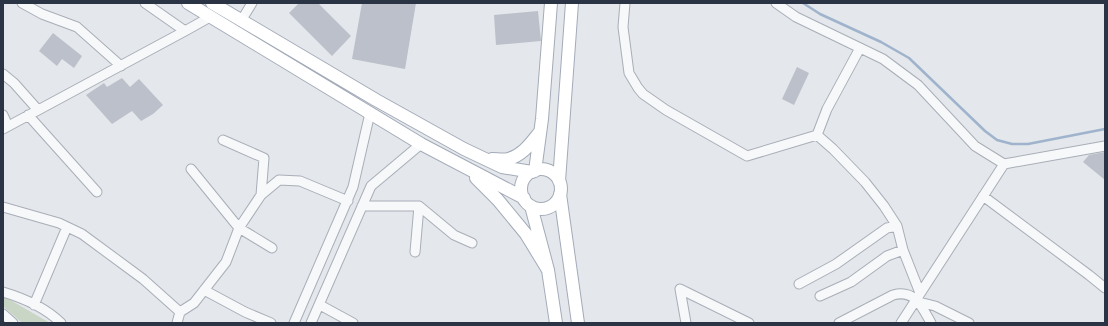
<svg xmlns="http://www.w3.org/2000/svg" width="1108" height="326" font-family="'Sofia Sans Condensed',sans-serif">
<rect width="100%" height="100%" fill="#e4e7ec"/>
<path fill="#c9d6c5" d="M3,296L5,297L50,323H22L3,306Z"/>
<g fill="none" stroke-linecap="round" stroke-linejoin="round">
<path stroke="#9fb4cc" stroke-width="2.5" d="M803,3L820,14L881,42L909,58L985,131L997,140L1012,144H1028L1105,129"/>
</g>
<path fill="#bbc0ca" d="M299,3H318L351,36L332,56L289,13Z
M362,3H416L405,69L352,59Z
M538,11L541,41L496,45L494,15Z
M53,33L82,56L74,68L62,59L57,66L39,51Z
M797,67L809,73L794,105L782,99Z
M122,78L130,87L139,79L163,105L153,114L141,121L132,111L112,124L86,95L104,83L107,87Z
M1105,152V180L1083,162L1089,155Z"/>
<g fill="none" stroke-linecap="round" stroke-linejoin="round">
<g stroke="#a9aeb7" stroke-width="11">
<path id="minor" d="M22,3L42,14L77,27L121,66
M145,3L185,31
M625,3L623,27L629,73L638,88L643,94L666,110L747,156L817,135
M776,3L796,17L883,59L918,85L975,146L1004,164L1105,146
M241,21L252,3
M860,48L827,109L817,135L833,149L865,182L884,206L897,226L903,250L920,293
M3,74L14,83L38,110
M3,115L8,126
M28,115L97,192
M3,129L185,31L210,17
M223,140L264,158L261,195
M191,169L239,228L272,248
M983,196L1089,275L1105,288
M362,206H419L454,235L472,243
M3,207L59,223L82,234L143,279L180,312L177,323
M415,252L419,206
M799,284L836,264L887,228L897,226
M680,289L749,323
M680,289L686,323
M204,290L245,312L271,323
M3,292C23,298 46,308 61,323
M820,296L851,282L887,256L903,250
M919,302L935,306L969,323
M34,305L67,227
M320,305L353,323
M180,312L194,303L226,262L239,228L261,195L279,180L300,181L348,201
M3,314L13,323
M294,323L353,187L370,113
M311,323L371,186L421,144
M839,323L893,295C915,289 922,307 931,323
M901,323L1004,164"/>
</g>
<g stroke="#a3abb8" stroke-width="14">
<path id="major" d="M188,3L421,144L524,198
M212,3L376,100L464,149L502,167L532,172
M492,159C497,159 504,160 508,159C522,156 531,143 539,133
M521 189a20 20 0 1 1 40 0a20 20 0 1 1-40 0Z
M535,171L542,119L551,3
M476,178L498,200L526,234L548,270
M559,181L572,3
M560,194L578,323
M531,206L548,270L556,323"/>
</g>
<use href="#minor" stroke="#f7f8fa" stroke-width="9"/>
<use href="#major" stroke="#fff" stroke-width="12"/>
</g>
<rect width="1108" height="326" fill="none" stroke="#2b3445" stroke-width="8"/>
</svg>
